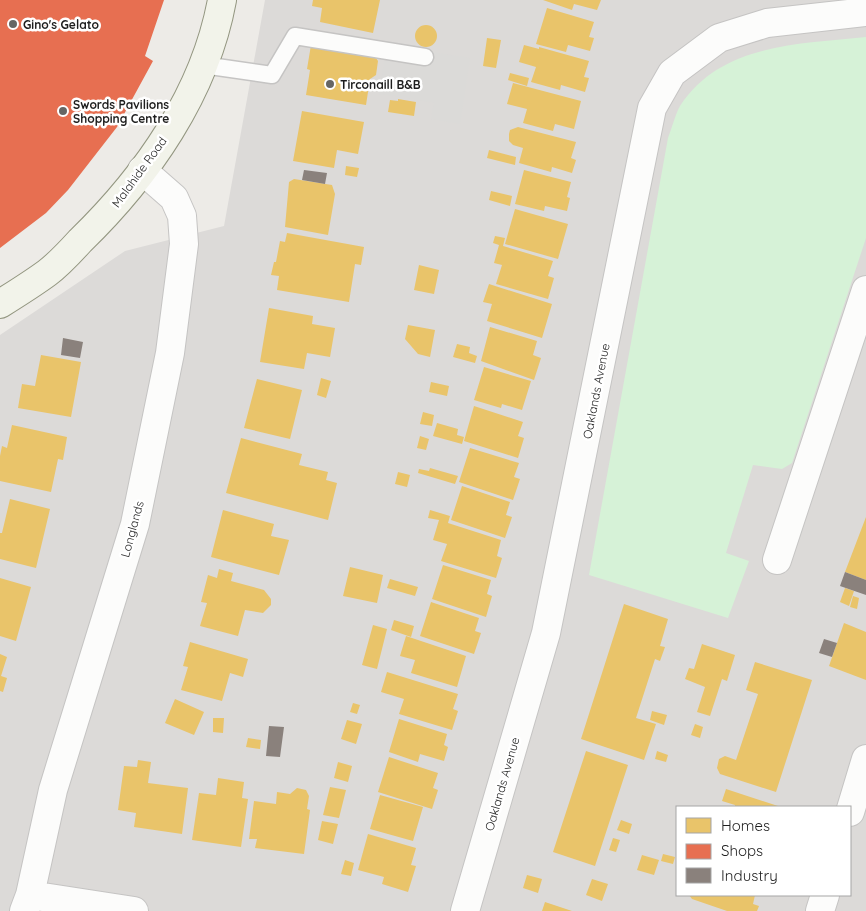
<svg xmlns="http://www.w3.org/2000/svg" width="866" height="911" font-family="Quicksand,sans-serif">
<rect width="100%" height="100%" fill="#edebe7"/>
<path fill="#dcdad8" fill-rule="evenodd" d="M265,0H866V911H0V335L125,251L224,226ZM677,807H850V895H677Z"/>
<path fill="#dbdad8" d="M387,45L470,58L460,124L431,119L434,103L379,94Z"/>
<path fill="#d6f2d7" d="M866,37V238L792,463L782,469L753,465L726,553L749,561L728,618L589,575L668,138C672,128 675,115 680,106C721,43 800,44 866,37Z"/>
<path fill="#e9c46a" d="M313,0H380L373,33L320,22L322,8L312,6Z
M543,0H601L597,10L574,4L572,10Z
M547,8L594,22L589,37L594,38L590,51L568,45L566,52L536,44Z
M415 36a11 11 0 1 1 22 0a11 11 0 1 1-22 0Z
M487,38L501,40L496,68L483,66Z
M311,45L374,55L378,61L376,75L370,79L366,105L306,95L310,70L307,69Z
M524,45L539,49V47L589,61L584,77L589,78L585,92L561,85L560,90L531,82L536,67L519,62Z
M510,73L529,78L527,86L508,80Z
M513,83L581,101L574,129L555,124L553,131L523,123L527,109L507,104Z
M398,99L416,102L414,116L388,112L390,100L398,101Z
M302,111L364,122L358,154L337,150L334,168L293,161Z
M518,127L576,142L571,158L576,160L572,173L552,167L551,172L519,163L523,148L513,145L509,141V134L510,130Z
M489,150L516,157L515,165L487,158Z
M346,166L359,168L357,177L345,175Z
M524,170L571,182L567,197L570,198L567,211L545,206L544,211L515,204Z
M294,179L332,185L335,194L328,235L285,227L289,182Z
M491,191L512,196L510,206L489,200Z
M515,209L568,224L558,259L505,244Z
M287,233L364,247L361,265L355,264L349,302L277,290L279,276L271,275L274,262H276L280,241L285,242Z
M495,236L505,238L503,246L553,261L548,276L554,278L548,299L496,284L502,265L494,263L499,245L493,243Z
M419,265L439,270L434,294L414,290Z
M489,284L552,304L542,338L487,321L492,304L483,302Z
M269,308L313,316L312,324L335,328L330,357L307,353L304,369L260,362Z
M408,325L435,330L430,357L418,354L405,339Z
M490,327L537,341L533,355L541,358L534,380L481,361Z
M457,344L470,347L469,353L477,356L475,363L453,357Z
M41,355L81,362L71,417L18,408L22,384L35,386Z
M484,367L531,381L522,410L502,404L501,408L474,400Z
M321,378L331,381L326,398L317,395Z
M257,379L302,390L290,439L244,428Z
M431,382L449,386L447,396L429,392Z
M474,406L523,422L518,436L524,438L518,458L464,441Z
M423,412L434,415L432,426L420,424Z
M437,423L458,429L457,435L464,437L462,444L433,436Z
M12,425L67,437L63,460L58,459L51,492L0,481V456L2,446L7,448Z
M420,436L429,439L426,450L417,448Z
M241,438L302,454L299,465L328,472L326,480L337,483L328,520L226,493Z
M470,448L519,463L514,477L520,479L513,500L459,482Z
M430,468L458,476L455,484L418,473L419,469L429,471Z
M398,472L410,475L407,487L395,484Z
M462,486L510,502L506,515L512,517L505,538L451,520Z
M10,499L50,509L36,568L0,559V533H2Z
M223,510L274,524L271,536L289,540L279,575L211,557Z
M430,510L450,516L448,523L501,540L497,556L502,558L496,578L441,561L447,544L433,540L439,520L428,518Z
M866,517V580L845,572Z
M443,565L491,580L487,594L492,596L486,617L432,599Z
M350,567L383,575L377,603L343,596Z
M219,569L233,573L231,581L264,590L271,599V605L263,613L245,610L238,636L200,626L207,603L201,602L208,575L217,578Z
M0,578L31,587L16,641L0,636Z
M390,579L418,587L415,596L387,588Z
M845,588L854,591L849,606L840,602Z
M853,596L859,598L857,609L850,607Z
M431,602L479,618L475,631L481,633L474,654L420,636Z
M624,604L668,619L660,646L665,647L660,661L655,659L636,718L656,724L644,760L581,739Z
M394,620L414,626L411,637L391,630Z
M844,623L866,632V680L829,666Z
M373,625L387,629L377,669L362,665Z
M406,636L466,656L457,687L411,673L415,660L400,656Z
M190,642L248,659L243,677L230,673L222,701L181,690L188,667L183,666Z
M702,644L735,655L727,681L722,679L710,716L697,712L705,687L685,679L689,668L694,669Z
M0,654L7,657L1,676L7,678L3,692L0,691Z
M755,662L812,680L776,792L720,774L717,768L719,759L725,756L736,760L758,694L746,690Z
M387,672L458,694L453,709L458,711L452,730L399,714L404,699L381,692Z
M175,699L204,712L194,735L165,723Z
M353,703L360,705L357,714L350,712Z
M652,711L667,715L664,725L650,720Z
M213,718H224L223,733L213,732Z
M399,719L447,734L444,745L448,747L444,761L420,754L418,762L389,752Z
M347,720L362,724L356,744L341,739Z
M695,724L703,727L700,738L691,735Z
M248,738L261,740L260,749L246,747Z
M586,751L628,765L595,866L553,852Z
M657,751L668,755L666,762L655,759Z
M389,757L438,773L433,788L438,790L432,809L378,792Z
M138,760L151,762L148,783L188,788L182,834L134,827L136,813L118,810L124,766L137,767Z
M338,762L352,766L348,782L334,778Z
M218,778L244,782L242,798L248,799L241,847L192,840L199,793L216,795Z
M330,787L346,790L339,818L323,815Z
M297,788L306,790L309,796L307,809L310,810L304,854L255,848L257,839H249L254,801L276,804L277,792L290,794Z
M726,789L781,807H735V805L722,801Z
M380,795L423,807L413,841L370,829Z
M621,820L632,824L629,834L617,830Z
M322,821L338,824L333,844L318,840Z
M368,834L416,848L411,865L416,866L408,892L382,884L384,877L358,870Z
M613,838L620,840L616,852L609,850Z
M663,854L675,857L673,864L661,861Z
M642,855L659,860L654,875L637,870Z
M345,860L354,863L351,876L341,874Z
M527,875L542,879L538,893L523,888Z
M592,879L608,884L602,901L586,895Z
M689,895H755L753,904L759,906L757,911H727L692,899Z
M545,902L572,911H542Z"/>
<path fill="#e76f51" d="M0,0H164L145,56L153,61L117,127L68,190L46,213L0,248Z"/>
<path fill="#8a817c" d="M304,170L327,173L325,184L302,180Z
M63,338L83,342L80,358L61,355Z
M845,572L866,580V595L840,586Z
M824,639L837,643L832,657L819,653Z
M269,726L284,727L280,757L266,756Z"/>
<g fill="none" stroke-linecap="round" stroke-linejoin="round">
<g stroke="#c5c4c3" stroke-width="19">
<path id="service" d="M203,65L272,75L295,36L425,57"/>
</g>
<g stroke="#c5c4c3" stroke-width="30">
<path id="minor" d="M777,560L866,290
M850,812L866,759
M30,895L134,911
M24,911L30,895L53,790L135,524L170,353L184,244L182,216L174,198L142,170
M465,911L546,633L652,108L672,73L719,38L767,23L866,12
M820,911L825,895"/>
</g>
<g stroke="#939680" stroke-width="30">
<path id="secondary" d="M0,304C16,294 32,284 47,273C59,264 70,252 80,241C147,176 205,93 222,0"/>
</g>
<use href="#service" stroke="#fcfcfb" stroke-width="16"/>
<use href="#minor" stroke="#fcfcfb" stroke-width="28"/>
<use href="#secondary" stroke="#f2f3ea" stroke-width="28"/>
</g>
<g fill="#666664" stroke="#fff" stroke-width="2">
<circle cx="13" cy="24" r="5"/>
<circle cx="330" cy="84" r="5"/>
<circle cx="63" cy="111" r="5"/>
</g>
<g text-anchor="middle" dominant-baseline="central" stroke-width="5" stroke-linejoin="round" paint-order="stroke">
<g font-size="12" font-weight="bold" fill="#1e1e1e" stroke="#fff" text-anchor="start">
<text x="23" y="24">Gino's Gelato</text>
<text x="340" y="84">Tirconaill B&amp;B</text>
<text x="73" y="104">Swords Pavilions<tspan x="73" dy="14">Shopping Centre</tspan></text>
</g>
<g font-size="12" fill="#1e1e1e" stroke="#fff">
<text transform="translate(139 172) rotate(-54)">Malahide Road</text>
<text transform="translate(596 391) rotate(-79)">Oaklands Avenue</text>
<text transform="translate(132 529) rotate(-75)">Longlands</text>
<text transform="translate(502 784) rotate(-74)">Oaklands Avenue</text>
</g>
</g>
<rect x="676" y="806" width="175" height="90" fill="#ffffff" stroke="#a5a5a5"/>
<rect x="686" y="818" width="25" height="15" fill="#e9c46a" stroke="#a5a5a5"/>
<text x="721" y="831" font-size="15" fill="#1e1e1e">Homes</text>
<rect x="686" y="844" width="25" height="15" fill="#e76f51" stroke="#a5a5a5"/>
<text x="721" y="856" font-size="15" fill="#1e1e1e">Shops</text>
<rect x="686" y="868" width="25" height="15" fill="#8a817c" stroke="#a5a5a5"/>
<text x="721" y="881" font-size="15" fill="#1e1e1e">Industry</text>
</svg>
